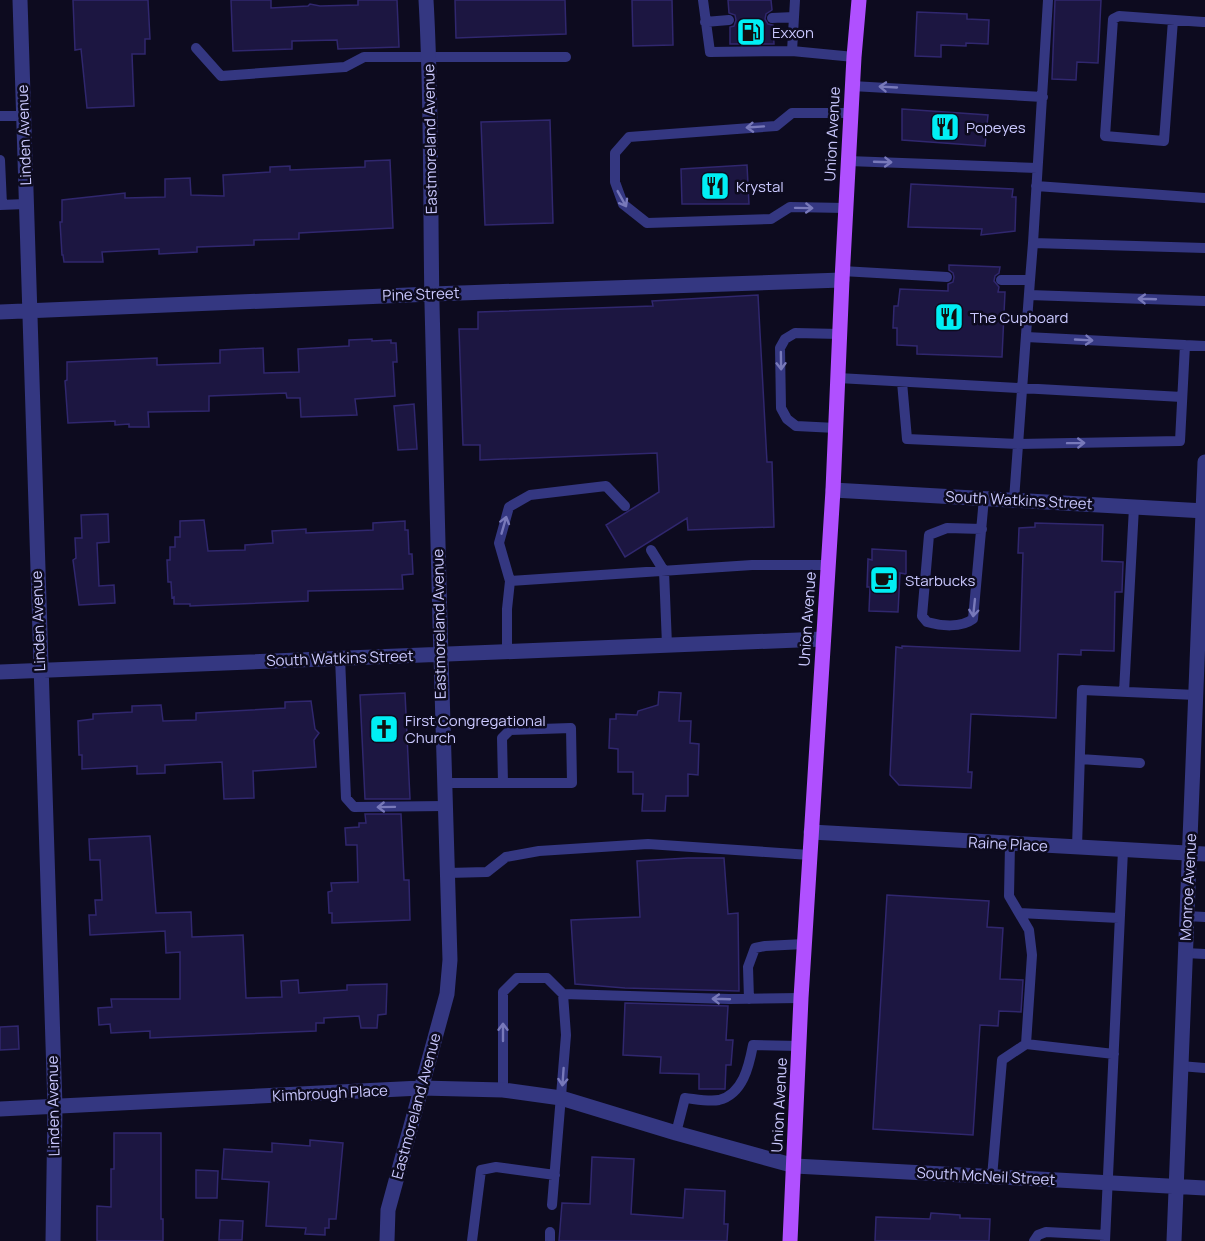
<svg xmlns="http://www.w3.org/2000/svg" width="1205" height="1241" font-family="Manrope,sans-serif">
<rect width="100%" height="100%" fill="#0d0b1f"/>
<path fill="#1c1641" stroke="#30276e" stroke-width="1.5" d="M73,0H148L150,39H145V54H132L134,106L87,108L81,49L75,50Z
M231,0H271V8L308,6L310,4L320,6L358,5V0H397L399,47L338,49L337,40L292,41V49L233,51Z
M455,0H565L566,34L456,38Z
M632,0H672L673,45L633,46Z
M728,0H771L772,10L766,14L765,19L768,24L773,25L774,44H730V27L734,26L736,20L735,15L729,13Z
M1055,0H1101L1098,63L1077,62L1076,80L1052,79Z
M917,12L967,14V19L989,20L988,44L966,43V46L941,45V57L915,56Z
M902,109L988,115L985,146L902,140Z
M550,120L553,223L485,225L481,122Z
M390,160L393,228L299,233V239L254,240V245L197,247V252L159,254V249L102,252L103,262H64L63,255H62L60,222H62V200L125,193V198L165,197V179L190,178L191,195L224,196L223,175L270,172V167L290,166V170L365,167V161Z
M747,165L749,204H682L681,169Z
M911,184L1013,189L1012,197H1016L1015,231L981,235L982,229L908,227Z
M949,265L1000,267L999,273L995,276L994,281L999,287L998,292H1005L1002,357L917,354V346L897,345V328H893L894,306H898L900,289L948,291V284L953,282L954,277L953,273L949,270Z
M758,295L767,462H772L774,527L688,530L687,518L625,557L606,525L659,492L657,453L480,460V445H463L459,329H478V312L653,306L652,301Z
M372,339V341L391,340V343H396L397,362H393L395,396L355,399L357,415L301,417L300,398H287L286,393L209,396V411L148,412L149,427H129V424L115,425V421L68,423L65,381L67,380V362L157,358V365L220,363V350L263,348L264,373L299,372L298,349L349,346V340Z
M414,404L417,449L398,450L394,406Z
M108,514L109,542L97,543L99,586L114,585L115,603L79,605L73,560L76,558L75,538H82L81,515Z
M204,520L208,551L245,550V545L273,543L272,531L306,529V533L373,530V523L405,521V530H408L409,554H412L413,574L402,575L403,589L308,591V601L190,606V604H174V597L172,598L171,582H168L167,560H170V547H175V537H180V521Z
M1035,523L1103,525L1102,561L1123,562L1122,592H1115L1114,651L1081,650V655L1058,654L1056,718L971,714L968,772H972L971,788L899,785L890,775L896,647L902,648V646L1020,651L1023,553H1018L1019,528L1035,527Z
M872,549L906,551V574L900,573L898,612L869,611L870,587H867L868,559L872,560Z
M659,692L681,693L679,721H691L690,743L699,744L698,775L688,774V796H666L665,811H642L643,794H633V772H618V749L609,748L610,719H616V714L637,715L638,711L658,705Z
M405,693L410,799H365L360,695Z
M311,701L315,729L319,733L314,740L316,767L253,771L254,798L224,799L222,762L165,765V773L137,774V766L82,769V755H79L78,721L93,719V714L132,712V706L161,705L163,721L196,720V713L285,708V702Z
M365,814H401L404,880H409L410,920L332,923V913H329L328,892L332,891L331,883L358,882L357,845H346L345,828L359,827V823H366Z
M150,836L156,913L191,912L192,937L243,935L246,998L282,997L281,981L298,980L299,993L347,990V985L387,984L386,1014L378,1015L377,1028H361L359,1016L324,1018V1023H316V1031L150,1038V1031L111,1033L110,1024L99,1025L98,1008L112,1007L111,999H180V952L166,953L165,931L90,935L89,915H96L95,900H102L100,860H90L89,839Z
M688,858H724L728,914L738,913L739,991L625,988L575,984L571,920L640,917L637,861Z
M887,895L989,901L987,927L1003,928L1000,979L1023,980L1021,1012L999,1011L998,1026L980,1025L973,1135L873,1129Z
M625,1003L728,1006L726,1040H733L731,1065H726L725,1089H699V1074L660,1073L661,1057L623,1055Z
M18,1026L19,1049L0,1050V1027Z
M114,1133H161V1219H163V1241H97V1206L111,1207V1169H114Z
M310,1140L343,1143L336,1219H329V1228H325V1235L305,1234L306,1228L266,1226L269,1182L222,1179L224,1149L272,1152V1143L310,1146Z
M592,1157L634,1159L631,1214L683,1218L685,1189L725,1191L724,1224H728L727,1241H559L562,1203L590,1204Z
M196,1170L218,1171L217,1198H196Z
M931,1213L960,1215V1218L990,1219L989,1241H875L876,1217L930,1219Z
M220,1220L243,1221L242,1240H219Z"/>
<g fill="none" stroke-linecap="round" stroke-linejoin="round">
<path stroke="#343781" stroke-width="10" d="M703,0L710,52L792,51
M795,0L792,51L854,57
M772,18L794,17
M1173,20L1164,141L1105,136L1113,19L1119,16L1203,22H1205
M705,22L729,20
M196,48L221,76L345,67L364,57H566
M852,86L1043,97
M0,116H24
M0,160L2,205
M848,161L1037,168
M1036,186L1205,198
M0,205L26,204
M846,208L790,207L771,219L647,223L623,204L615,182V153L629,137L776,126L792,113H851
M1033,243L1048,0
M842,271L947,277
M1001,280H1030L1014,500
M1030,280L1033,243L1205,248
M1029,295L1205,301
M1026,337L1205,346
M838,378L1182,397
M902,382L907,439L1018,444L1180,441L1185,345
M836,428L796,426L787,419L781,408L780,348L785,339L795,333L840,334
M982,529L947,528L929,535L922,616L927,622C941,626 961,628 973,619L984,498
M651,550L664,571L667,645
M510,581L499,543L509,507L530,495L606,486L625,506
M507,652V609L510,581L752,565H828
M340,658L346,798L354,807L445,806
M1124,692L1134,507
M1080,759L1140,763
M444,783H572L571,728L510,730L502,738L503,783
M1077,847L1082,690L1196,695
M447,873L487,872L506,857L539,851L648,844L810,855
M1019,913L1119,918
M1187,916L1205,917
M1185,953L1205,954
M563,994L729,999L801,998
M749,999L748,967L755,948L765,946L804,944
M1026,1044L1114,1054
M1180,1066L1205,1068
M503,1090V992L517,978H547L563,994L566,1035L552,1205
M676,1133L685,1098C695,1099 709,1102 719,1100C743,1094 749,1066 753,1045L800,1046
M992,1177L1002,1060L1026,1044L1032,955L1029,930L1009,896L1010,844
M472,1241L481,1170L496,1167L555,1175
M550,1241V1232
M1034,1241L1038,1235L1046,1232L1105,1235
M1105,1241L1123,850"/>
<path stroke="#343781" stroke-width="15" d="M20,0L55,1107L53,1241
M0,312L432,294L842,280
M833,490L1205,511
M0,672L823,639
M811,832L1205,854
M0,1109L421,1088L503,1090L561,1098L676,1133L795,1166L1205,1188
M387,1241L388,1210L447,994L450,960C443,741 437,523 432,304C430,203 432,101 426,0
M1174,1241L1205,462"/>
<path stroke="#b050ff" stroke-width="15" d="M790,1241L801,998L833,490L842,280L854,57L859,0"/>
</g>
<defs><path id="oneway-shaft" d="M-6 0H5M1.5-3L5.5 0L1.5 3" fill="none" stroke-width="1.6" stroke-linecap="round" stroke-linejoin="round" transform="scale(1.5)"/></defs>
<g stroke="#7879ba">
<use href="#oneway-shaft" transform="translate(888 87) rotate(-177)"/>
<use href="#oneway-shaft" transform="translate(755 127) rotate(176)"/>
<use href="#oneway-shaft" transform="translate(883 162) rotate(2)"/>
<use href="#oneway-shaft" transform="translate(622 199) rotate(61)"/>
<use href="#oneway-shaft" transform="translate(804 208) rotate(1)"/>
<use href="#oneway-shaft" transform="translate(1147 299) rotate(-178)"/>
<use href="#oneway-shaft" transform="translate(1084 340) rotate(3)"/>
<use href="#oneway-shaft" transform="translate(781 361) rotate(89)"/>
<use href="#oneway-shaft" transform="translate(1076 443) rotate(-1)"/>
<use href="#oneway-shaft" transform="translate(504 525) rotate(-74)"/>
<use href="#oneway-shaft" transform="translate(974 608) rotate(96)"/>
<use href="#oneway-shaft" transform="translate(386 807) rotate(179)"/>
<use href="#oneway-shaft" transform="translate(721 999) rotate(-178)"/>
<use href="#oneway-shaft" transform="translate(503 1032) rotate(-90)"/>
<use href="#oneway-shaft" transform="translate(563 1077) rotate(94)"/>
</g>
<defs>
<g id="fuel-square" transform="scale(1.5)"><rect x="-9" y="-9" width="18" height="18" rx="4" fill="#00eff4" stroke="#0d0b1f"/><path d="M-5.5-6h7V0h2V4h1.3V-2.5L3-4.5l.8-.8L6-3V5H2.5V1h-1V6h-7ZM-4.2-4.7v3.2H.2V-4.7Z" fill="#111"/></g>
<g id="restaurant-square" transform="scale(1.5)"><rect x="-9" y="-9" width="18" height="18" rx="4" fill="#00eff4" stroke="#0d0b1f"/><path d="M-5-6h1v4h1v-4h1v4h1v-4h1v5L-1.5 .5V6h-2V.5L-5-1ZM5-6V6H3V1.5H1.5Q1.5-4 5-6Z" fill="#111"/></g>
<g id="cafe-square" transform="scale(1.5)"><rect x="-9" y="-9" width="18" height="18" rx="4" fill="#00eff4" stroke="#0d0b1f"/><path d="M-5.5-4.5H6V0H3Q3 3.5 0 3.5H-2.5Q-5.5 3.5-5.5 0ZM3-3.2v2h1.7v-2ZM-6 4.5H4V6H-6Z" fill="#111"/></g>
<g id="church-square" transform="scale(1.5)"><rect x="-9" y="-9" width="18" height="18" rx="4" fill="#00eff4" stroke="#0d0b1f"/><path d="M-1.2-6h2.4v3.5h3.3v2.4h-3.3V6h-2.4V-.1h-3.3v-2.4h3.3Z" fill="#111"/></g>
</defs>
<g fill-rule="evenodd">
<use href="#fuel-square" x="751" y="32"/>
<use href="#restaurant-square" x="945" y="127"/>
<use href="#restaurant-square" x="715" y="186"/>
<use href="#restaurant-square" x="949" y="317"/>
<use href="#cafe-square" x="884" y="580"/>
<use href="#church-square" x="384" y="729"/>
</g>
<g text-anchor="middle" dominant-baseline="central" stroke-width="5" stroke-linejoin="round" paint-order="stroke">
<g font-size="15" fill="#cbc9ff" stroke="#0d0b1f" text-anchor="start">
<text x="772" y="32">Exxon</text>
<text x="966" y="127">Popeyes</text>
<text x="736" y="186">Krystal</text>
<text x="970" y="317">The Cupboard</text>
<text x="905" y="580">Starbucks</text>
<text x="405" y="720">First Congregational<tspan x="405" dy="17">Church</tspan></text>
</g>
<g font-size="15" fill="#cbc9ff" stroke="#0d0b1f">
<text transform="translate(832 134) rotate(-87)">Union Avenue</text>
<text transform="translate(24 135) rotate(-92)">Linden Avenue</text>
<text transform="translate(430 139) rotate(-91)">Eastmoreland Avenue</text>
<text transform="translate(421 294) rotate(-2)">Pine Street</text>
<text transform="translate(1019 500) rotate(3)">South Watkins Street</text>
<text transform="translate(807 619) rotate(-86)">Union Avenue</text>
<text transform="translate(38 621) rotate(-92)">Linden Avenue</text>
<text transform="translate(439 624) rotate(-91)">Eastmoreland Avenue</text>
<text transform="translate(340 658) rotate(-2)">South Watkins Street</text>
<text transform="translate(1008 844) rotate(3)">Raine Place</text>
<text transform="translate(1188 887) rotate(-87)">Monroe Avenue</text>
<text transform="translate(330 1093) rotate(-3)">Kimbrough Place</text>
<text transform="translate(779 1105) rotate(-87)">Union Avenue</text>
<text transform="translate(53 1106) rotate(-91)">Linden Avenue</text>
<text transform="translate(416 1106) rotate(-75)">Eastmoreland Avenue</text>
<text transform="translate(986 1176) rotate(3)">South McNeil Street</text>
</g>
</g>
</svg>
